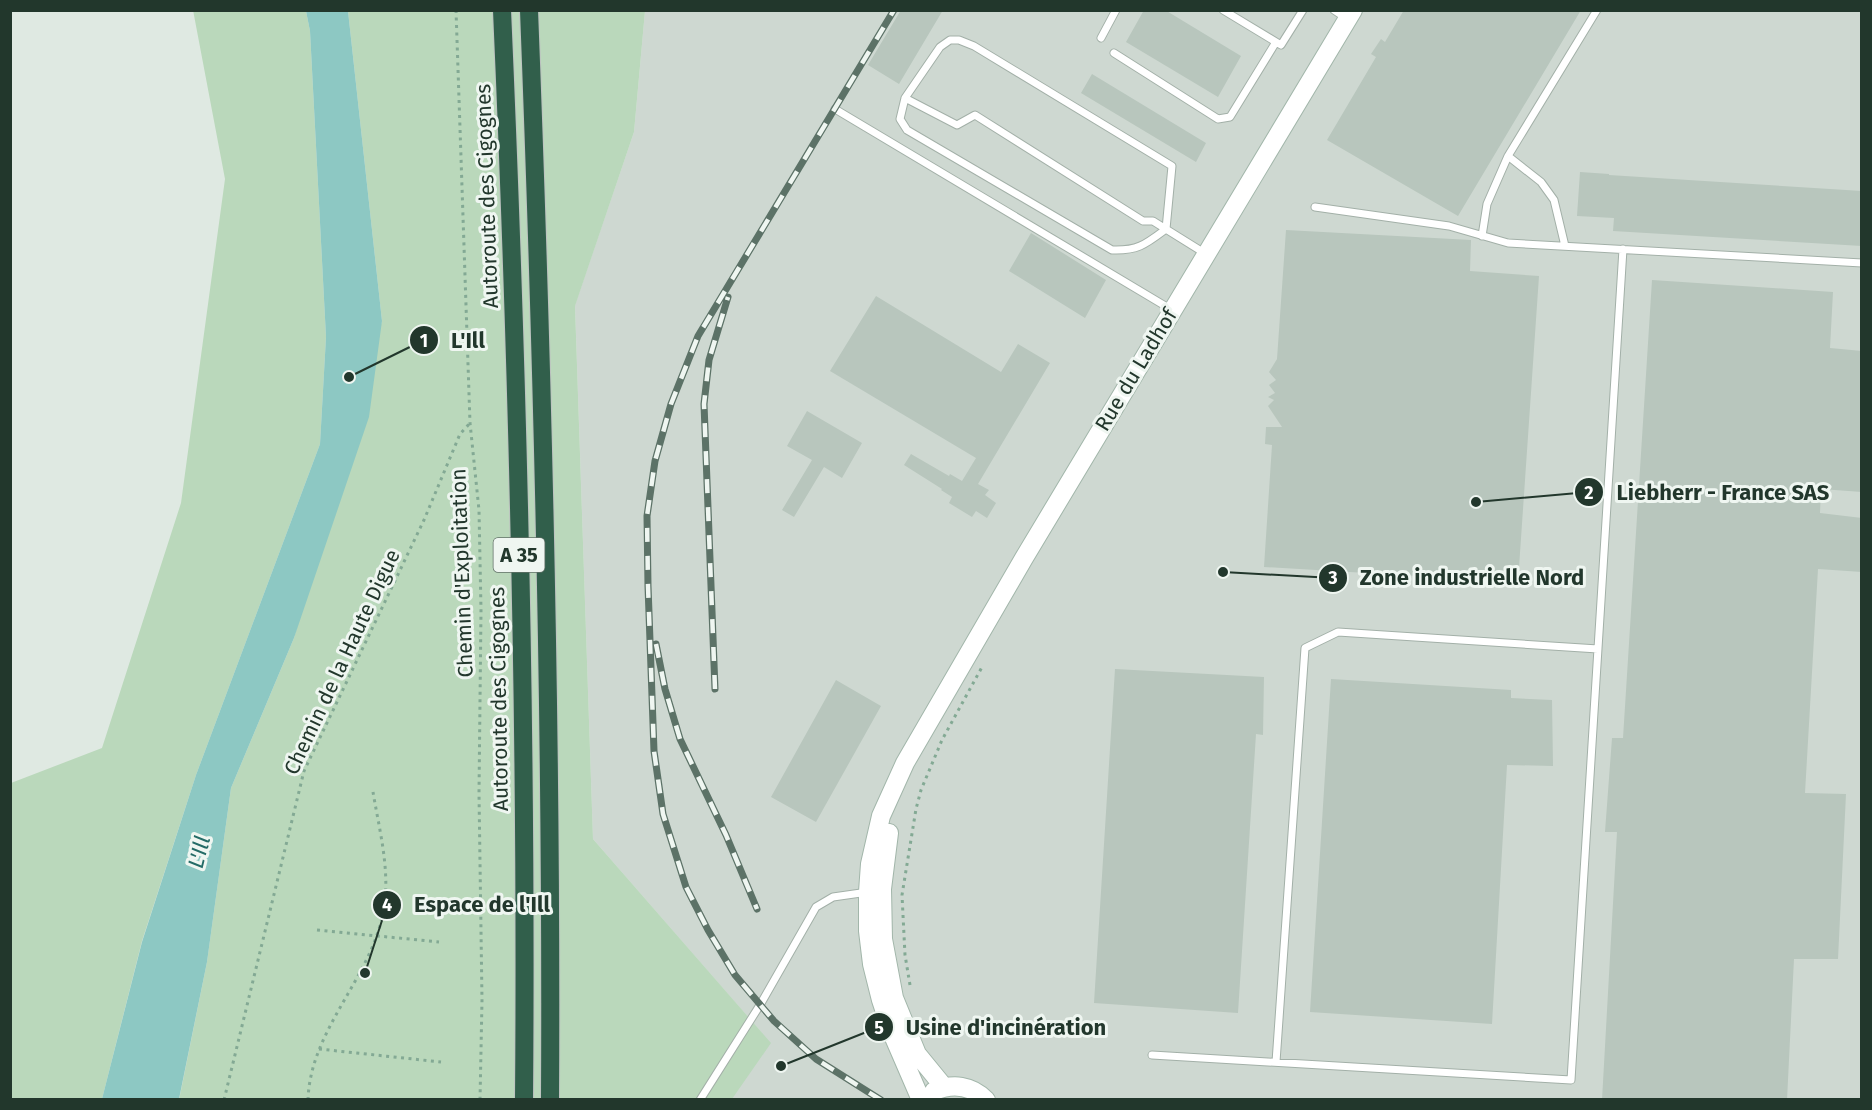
<svg xmlns="http://www.w3.org/2000/svg" width="1872" height="1110" font-family="'Fira Sans',sans-serif">
<rect width="100%" height="100%" fill="#dfe9e2"/>
<path fill="#ced8d1" d="M645,11H1861V1099H723L762,1033L593,839L575,305L634,132Z"/>
<path fill="#bad8bb" d="M193,10L306,11L310,31L326,337L320,444L196,775L142,941L102,1099L11,1100V783L102,748L181,503L225,179Z
M348,11H645L634,132L575,306L593,839L771,1043L732,1099L179,1100L207,962L231,788L294,638L382,321Z"/>
<path fill="#8dc8c3" d="M306,11H348L382,321L369,417L294,638L231,788L207,962L179,1099H102L142,942L196,775L320,444L326,337L310,31Z"/>
<path fill="#b8c6bd" d="M901,10H943L899,84L868,65Z
M1144,10H1165L1241,56L1218,97L1126,42Z
M1404,10H1581L1458,216L1327,140L1376,57L1371,54L1381,39L1385,42Z
M1092,74L1206,143L1196,162L1081,93Z
M1580,172L1609,174V175L1862,191V246L1613,231L1614,218L1577,216Z
M1286,230L1471,240L1470,271L1539,276L1518,582L1264,567L1272,445L1265,444L1266,427H1282L1268,406L1274,400L1268,397L1275,393L1269,385L1276,380L1269,372L1277,359Z
M1031,233L1106,280L1085,318L1009,271Z
M1652,280L1833,292L1830,348L1862,351V492L1821,489L1820,513L1862,518V572L1818,569L1805,793L1846,794L1838,959H1794L1787,1100H1602L1617,832H1605L1612,738H1623Z
M876,296L1001,372L1018,344L1050,363L978,484L989,490L985,495L996,503L987,518L976,511L972,517L949,503L952,497L941,490L942,489L904,465L911,454L949,476L950,474L962,481L976,458L830,371Z
M807,411L862,443L842,478L824,467L794,517L782,510L812,460L787,446Z
M1115,669L1264,677L1263,735L1256,734L1238,1013L1094,1003Z
M1331,679L1511,690V698L1552,700L1553,766L1507,765L1492,1024L1310,1012Z
M836,680L881,706L816,822L771,797Z"/>
<g fill="none" stroke-linecap="round" stroke-linejoin="round">
<g stroke="#a3b0a8" stroke-width="9">
<path id="lane" d="M1223,10L1281,45L1303,10
M1334,10L1346,18
M1101,38L1116,10
M950,40H959L974,46L1172,166L1166,229C1146,244 1138,251 1112,250L907,130L900,119L905,98L940,47Z
M1114,53L1218,119L1230,117L1276,42
M905,98L957,125L975,115L1143,221H1153L1206,254
M835,109L1172,310
M1508,156L1541,182L1554,200L1565,246
M1315,207L1449,226L1508,243L1862,263
M1482,236L1487,204L1508,156L1597,10
M1152,1055L1571,1080L1623,249
M1276,1062L1305,648L1338,632L1598,649
M700,1100L760,1005L816,907L833,897L868,892"/>
</g>
<g stroke="#a2b6aa" stroke-width="20">
<path id="secondary" d="M889,833L882,889L883,939L894,998L917,1054L944,1087
M934,1091C953,1083 971,1085 986,1100
M921,1100L892,1033L881,1000L872,964L868,931V892L870,864L881,816L905,763L1024,558L1353,10"/>
</g>
<g stroke="#bdc3c0" stroke-width="20">
<path id="highway" d="M502,10C518,373 527,737 524,1100
M529,10C543,373 552,736 550,1100"/>
</g>
<path stroke="#83a994" stroke-width="3" stroke-dasharray="3 4.5" stroke-linecap="butt" d="M456,10L470,423L479,510L481,610L479,793L482,1000L480,1100
M317,930L439,942
M910,985L905,955L902,895L916,809L921,790L942,740L982,667
M319,1049L441,1062
M224,1100L304,771L424,520L460,434L470,423
M308,1100C310,1032 367,982 382,918C392,876 380,834 373,792"/>
<use href="#lane" stroke="#fff" stroke-width="7"/>
<use href="#secondary" stroke="#fff" stroke-width="18"/>
<use href="#highway" stroke="#315f4b" stroke-width="18"/>
<g stroke="#5c7267" stroke-width="7">
<path id="rail" d="M656,644L665,689L680,739L726,835L757,909
M715,689L704,404L709,360L728,297
M881,1100L816,1059L774,1021L735,975L708,930L686,887L663,814L654,751L648,586L647,516L655,461L671,404L698,336L894,10"/>
</g>
<use href="#rail" stroke="#eff6f1" stroke-width="4.5" stroke-dasharray="14" stroke-linecap="butt"/>
</g>
<g text-anchor="middle" dominant-baseline="central" stroke-width="6" stroke-linejoin="round" paint-order="stroke">
<rect fill="#eff6f1" stroke="#607067" stroke-width="1.5" x="493.5" y="538" width="51" height="34" rx="4.5"/>
<g font-size="20" font-weight="bold" fill="#22372c">
<text x="519" y="555">A 35</text>
</g>
<g font-size="21" fill="#22372c" stroke="#eff6f1">
<text transform="translate(487 196) rotate(-92)">Autoroute des Cigognes</text>
<text transform="translate(1136 370) rotate(-59)">Rue du Ladhof</text>
<text transform="translate(462 573) rotate(-92)">Chemin d'Exploitation</text>
<text transform="translate(342 662) rotate(-65)">Chemin de la Haute Digue</text>
<text transform="translate(499 699) rotate(-91)">Autoroute des Cigognes</text>
</g>
<g font-size="22" font-style="italic" fill="#236b66" stroke="#eff6f1">
<text transform="translate(199 852) rotate(-76)">L'Ill</text>
</g>
</g>
<path fill="none" stroke="#22372c" stroke-width="2" d="M349 377L424 340M1476 502L1589 492M1223 572L1333 578M365 973L387 905M781 1066L879 1027"/>
<g fill="#22372c" stroke="#eff6f1" stroke-width="2">
<circle cx="349" cy="377" r="6"/>
<circle cx="1476" cy="502" r="6"/>
<circle cx="1223" cy="572" r="6"/>
<circle cx="365" cy="973" r="6"/>
<circle cx="781" cy="1066" r="6"/>
<circle cx="424" cy="340" r="15"/>
<circle cx="1589" cy="492" r="15"/>
<circle cx="1333" cy="578" r="15"/>
<circle cx="387" cy="905" r="15"/>
<circle cx="879" cy="1027" r="15"/>
</g>
<g font-size="18" text-anchor="middle" font-weight="bold" fill="#fff">
<text x="424" y="347">1</text>
<text x="1589" y="499">2</text>
<text x="1333" y="584">3</text>
<text x="387" y="911">4</text>
<text x="879" y="1034">5</text>
</g>
<g font-size="22" text-anchor="middle" font-weight="bold" fill="#22372c" stroke="#eff6f1" stroke-width="6" stroke-linejoin="round" paint-order="stroke">
<text x="468" y="348">L'Ill</text>
<text x="1723" y="500">Liebherr - France SAS</text>
<text x="1472" y="585">Zone industrielle Nord</text>
<text x="482" y="912">Espace de l'Ill</text>
<text x="1006" y="1035">Usine d'incinération</text>
</g>
<rect width="1872" height="1110" fill="none" stroke="#22372c" stroke-width="24"/>
</svg>
